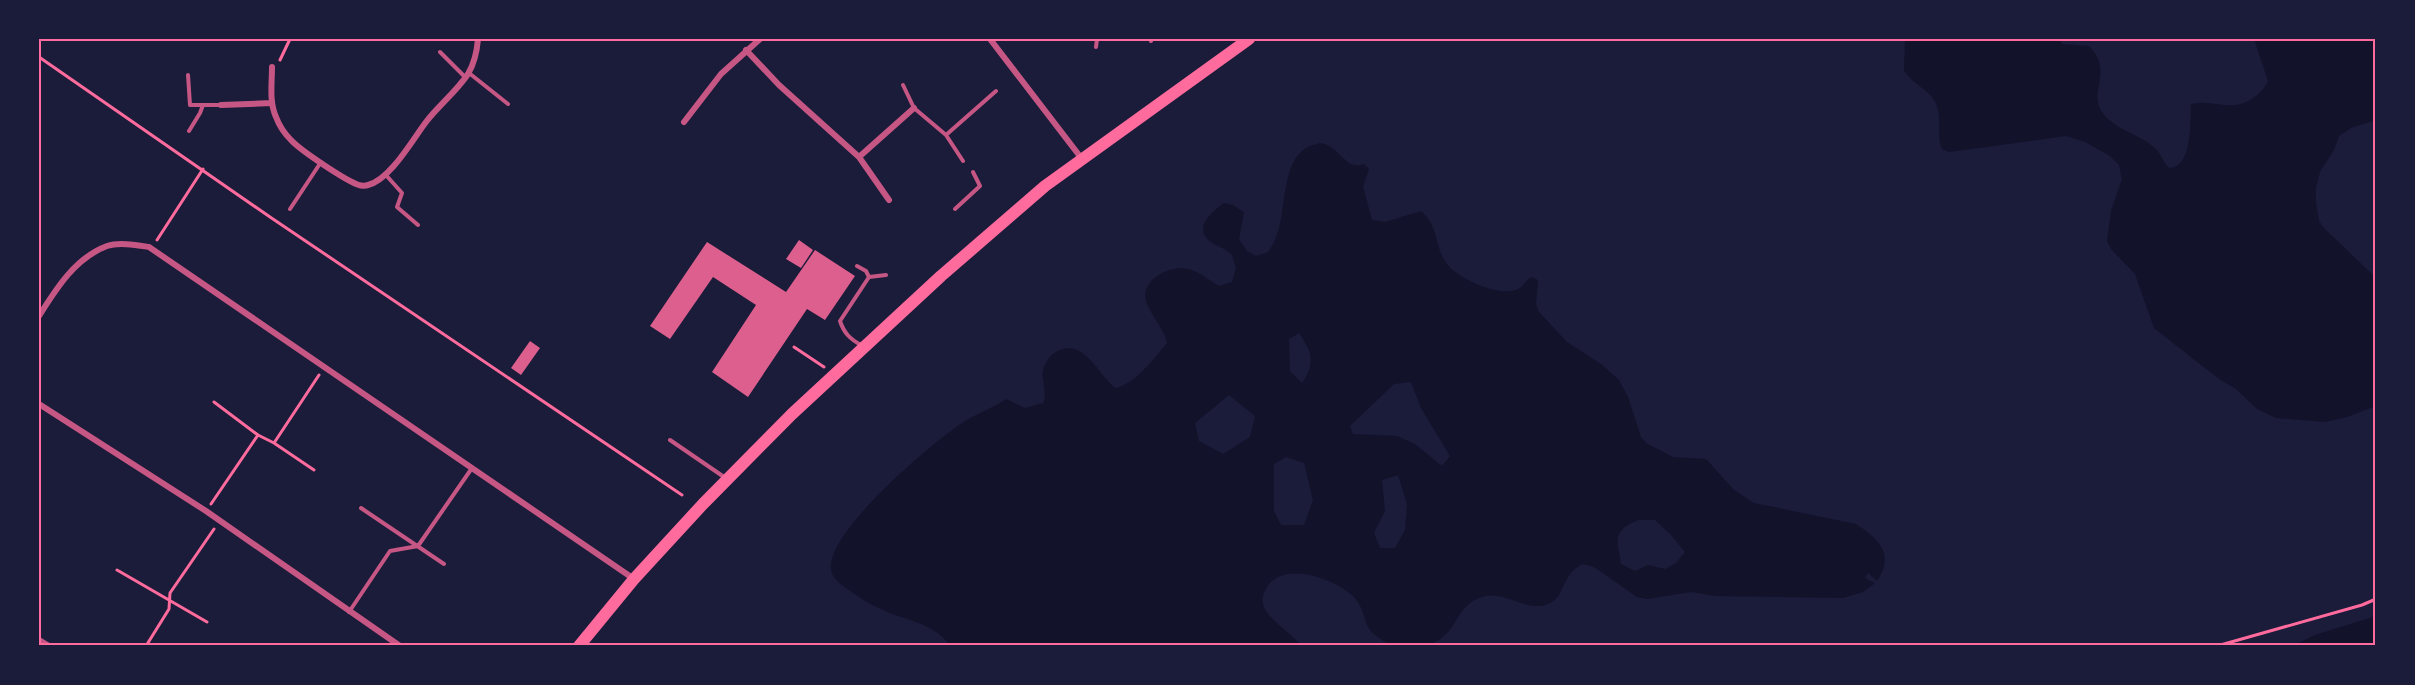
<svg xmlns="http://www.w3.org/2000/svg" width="2415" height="685" font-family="Figtree,sans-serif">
<rect width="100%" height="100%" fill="#1b1b3a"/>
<path fill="#12122b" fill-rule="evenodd" d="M1905,39H2059L2062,44L2089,46C2114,71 2088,91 2102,112C2114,130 2144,136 2156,149C2161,154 2163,162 2169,168C2193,168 2190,121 2191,104C2215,98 2231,115 2256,96C2261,92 2266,87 2268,81L2254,39H2376V120L2351,128L2339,136L2334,150L2320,172L2316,188V203L2319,221L2324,228L2376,278V406L2347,417L2325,422L2276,418L2257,409L2236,389L2219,379L2154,328L2135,274L2111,249L2107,241L2111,211L2122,179L2119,165L2110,156L2085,142L2066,136L1949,152L1942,149C1936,135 1942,120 1937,106C1931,89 1911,84 1904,70Z
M1320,143C1341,146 1344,171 1364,164L1369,169L1363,187L1372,220L1385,222L1421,211C1439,226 1434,247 1447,264C1458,279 1501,298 1518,289C1523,287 1526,280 1531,277L1538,280L1536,304L1539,312L1567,342L1601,364L1619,380L1628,397L1641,437L1646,443L1673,457L1706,459L1734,490L1754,503L1856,524C1879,539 1895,554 1877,581L1868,573L1865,578L1875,583L1863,592L1843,598L1716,596L1691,592L1647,599L1637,597L1594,567L1583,564C1562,573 1565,595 1552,602C1529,616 1506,589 1482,597C1448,608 1462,646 1411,646C1405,646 1397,647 1392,646C1387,643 1373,635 1370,630C1363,620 1364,607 1354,597C1335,578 1277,557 1264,593C1255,615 1291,630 1301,646H950C935,623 907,621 883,610C873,606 865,601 856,595C847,588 832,581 831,569C826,532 932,443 962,423C977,413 992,409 1006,399L1025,408L1043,403C1048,392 1041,382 1043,371C1044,364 1050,355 1056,352C1083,336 1098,374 1115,388C1135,385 1154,358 1167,343C1164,328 1151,316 1146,301C1140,279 1173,263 1191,270C1201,273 1210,281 1219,286L1232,282L1236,268L1232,255C1226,248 1218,247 1211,242C1192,228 1212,212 1224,203L1233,205L1244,212L1239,239L1247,251L1256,256L1268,252C1290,225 1277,172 1303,150C1307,146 1315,145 1320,143ZM1299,333C1312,352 1316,363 1302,383L1290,371L1289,339ZM1411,382L1421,408L1450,456L1442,466L1415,444L1397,436L1353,434L1350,426L1394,384ZM1229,395L1255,416L1250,437L1223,454L1199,441L1195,423ZM1286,457L1304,463L1313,500L1304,525H1281L1274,511V464ZM1398,475L1407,504L1405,530L1395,548H1380L1374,533L1385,511L1382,480ZM1638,520H1655L1671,535L1685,552L1676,563L1665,569L1648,565L1635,571L1621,564C1617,539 1612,531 1638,520Z
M2376,616V646H2292L2315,635Z"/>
<path fill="#dd5f8e" d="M799,240L813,250L801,268L786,259Z
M707,242L786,292L815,250L855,276L825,320L807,309L748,397L712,372L756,305L713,277L670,339L650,326Z
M530,341L540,348L521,375L511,368Z"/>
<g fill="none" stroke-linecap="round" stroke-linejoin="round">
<path stroke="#ff6b9d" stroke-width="3" d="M39,57L270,217L682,495
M280,60L290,39
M157,240L203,169
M794,347L824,367
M214,402L258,435
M274,443L314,470
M211,504L258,435L274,443L319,375
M117,570L207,622
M146,646L169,609L170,593L214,529
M2217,646L2362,605L2376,599"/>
<path stroke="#c65784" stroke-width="4" d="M1150,39L1151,41
M1096,47L1097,39
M440,52L465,77
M469,73L508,104
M188,75L190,105H221
M903,85L914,108L946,135L963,161
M189,131L200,113L203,105
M946,135L996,91
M385,174L402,193L397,207L418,225
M290,209L321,162
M955,209L980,186L973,172
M857,266L866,271L869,277
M861,345C850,339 844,333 840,321L869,277L886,275
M670,440L727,479
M361,508L444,564
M349,612L390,551L418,546L472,468"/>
<path stroke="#c65784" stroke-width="6" d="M990,39L1082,159
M746,50L779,85L859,157L889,200
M272,67C272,84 269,101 276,117C279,125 284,133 291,140C300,150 346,181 359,185C361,186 366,186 368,185C390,180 413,139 426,122C439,105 456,92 468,74C474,64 477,51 478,39
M221,105L272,103
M684,122L721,74L760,39
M859,157L914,108
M39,316C56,289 75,258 107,246C119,242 136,245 149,247L634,579
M39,404L206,511L400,646
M39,640L49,646"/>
<path stroke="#ff6b9d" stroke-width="12" d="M579,646L634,579L703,504L792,414L941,276L1045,186L1249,39"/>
</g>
<rect width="2415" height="685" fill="none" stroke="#1b1b3a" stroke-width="81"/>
<rect x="40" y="40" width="2334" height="604" fill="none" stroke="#ff6b9d" stroke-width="2"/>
</svg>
